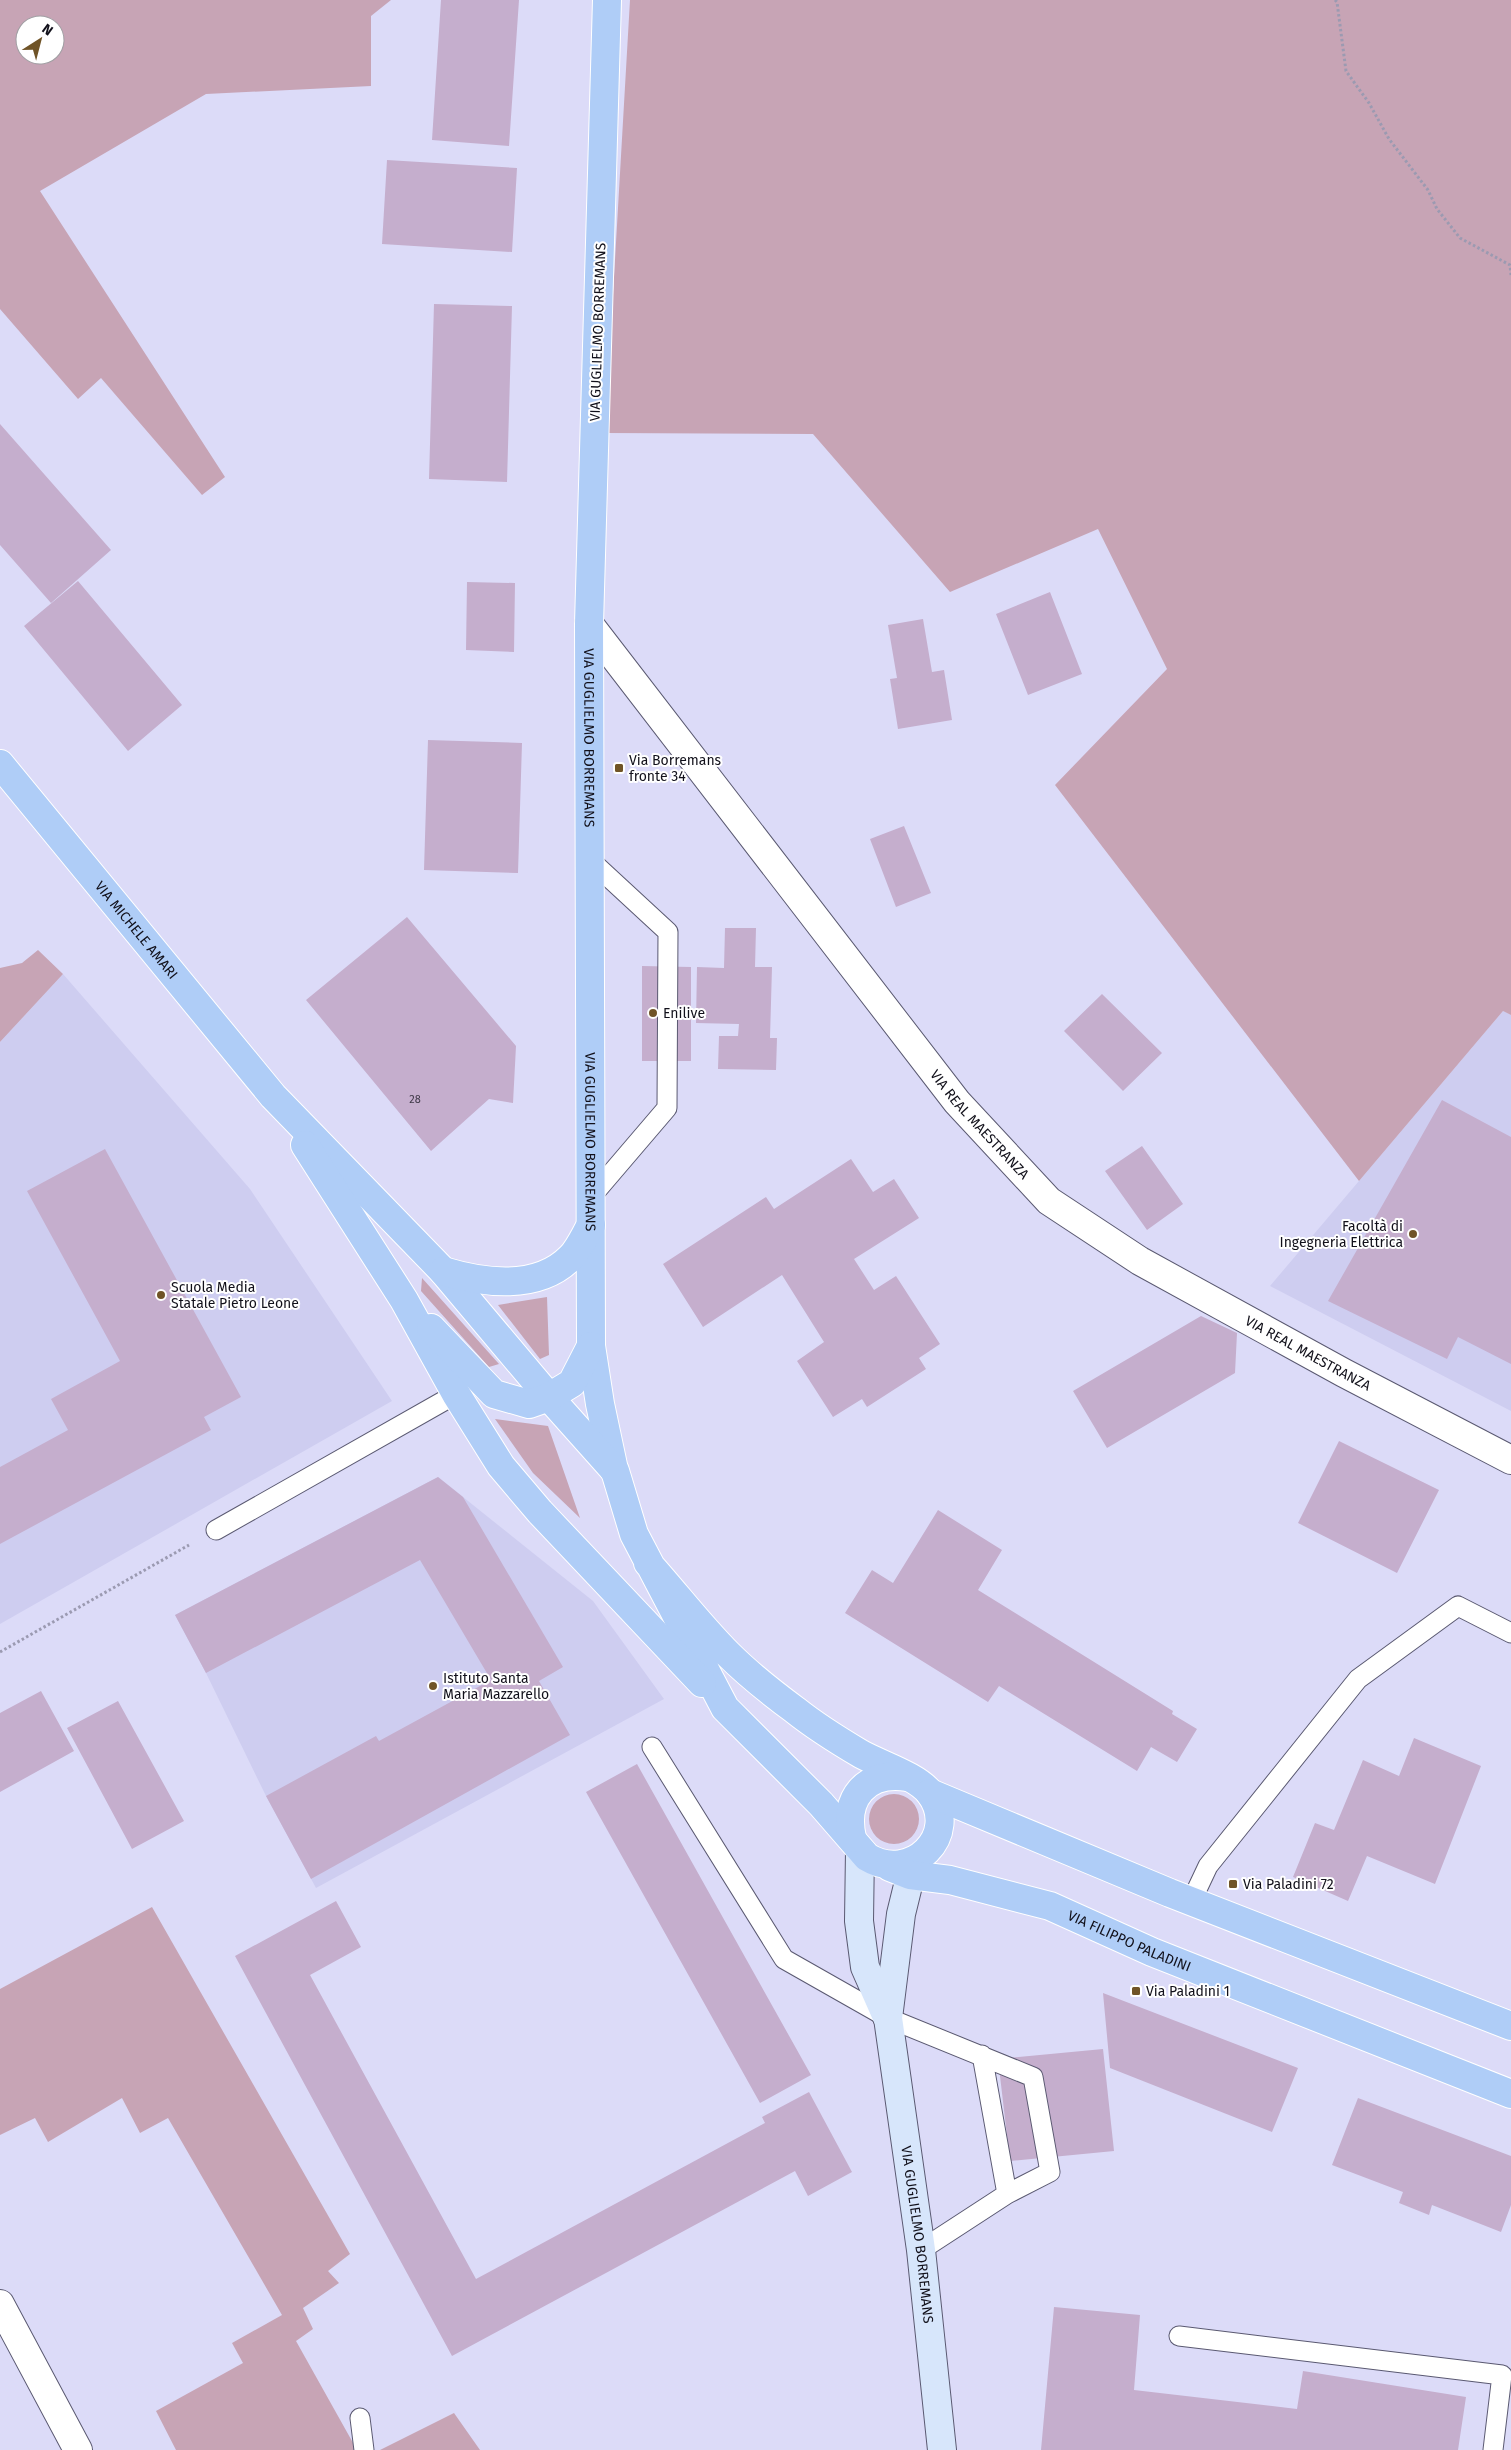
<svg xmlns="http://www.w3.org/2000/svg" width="1511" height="2450" font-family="'Fira Sans',sans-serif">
<rect width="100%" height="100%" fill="#dcdbf8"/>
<path fill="#cecdf0" d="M63,974L250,1189L392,1401L0,1624V1042Z
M1503,1011L1511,1015V1411L1270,1286Z
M438,1477L593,1601L664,1699L316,1888L266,1796L206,1673L175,1615Z"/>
<path fill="#c7a4b5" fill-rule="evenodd" d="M0,0H391L371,16V86L206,94L40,191L225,477L202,495L101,378L78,399L0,309ZM25,25H55V55H25Z
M630,0H1511V1015L1503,1011L1359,1181L1055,785L1167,669L1098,529L950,592L813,434L605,433Z
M38,950L63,974L0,1042V968L22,963Z
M422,1278L499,1364L489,1367L421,1291Z
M547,1297L549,1355L540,1359L498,1305Z
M495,1419L548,1426L580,1518L533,1473Z
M869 1819a25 25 0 1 1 50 0a25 25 0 1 1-50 0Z
M152,1907L350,2254L328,2271L339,2283L303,2308L313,2329L296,2341L357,2450H176L156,2411L243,2363L232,2343L282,2315L168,2118L140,2133L122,2098L48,2142L35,2118L0,2135V1989Z
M454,2413L480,2450H380Z"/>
<path fill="#c5aecd" d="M441,0H519L509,146L432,140Z
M387,160L517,168L512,252L382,244Z
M434,304L512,306L507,482L429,479Z
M0,424L111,550L51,603L0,545Z
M78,581L182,705L128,751L24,626Z
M467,582L515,583L514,652L466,650Z
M1050,592L1082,674L1028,695L996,614Z
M923,619L932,672L944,670L952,720L898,729L890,679L897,678L888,625Z
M428,740L522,743L518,873L424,870Z
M904,826L931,893L896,907L870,839Z
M407,917L516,1046L513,1103L489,1099L431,1151L306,1000Z
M725,928H756L755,967H772L770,1038H777L776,1070L718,1069L719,1036H738L739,1024L696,1023L697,967L724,968Z
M642,966L691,967V1061H642Z
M1102,994L1162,1053L1123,1091L1064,1031Z
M1442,1100L1511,1137V1364L1458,1337L1447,1359L1328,1301Z
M1142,1146L1183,1204L1147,1230L1105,1171Z
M105,1149L241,1397L204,1417L211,1430L0,1544V1467L68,1430L51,1399L120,1361L27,1191Z
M851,1159L873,1192L894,1179L919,1218L854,1259L874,1290L896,1276L940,1344L919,1358L926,1369L867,1407L862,1399L833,1417L797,1361L824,1342L782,1275L703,1327L663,1264L766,1197L774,1209Z
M1201,1316L1237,1333L1235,1373L1107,1448L1073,1391Z
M1339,1441L1439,1490L1397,1573L1298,1523Z
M438,1477L463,1497L563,1667L539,1681L570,1735L311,1879L266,1796L376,1736L379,1741L491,1680L420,1560L206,1673L175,1615Z
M938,1510L1002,1550L978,1590L1173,1711L1172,1714L1197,1729L1177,1762L1151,1747L1137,1771L999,1686L988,1702L845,1613L872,1570L893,1583Z
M41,1691L74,1751L0,1792V1713Z
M118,1701L184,1821L132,1849L67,1728Z
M1414,1738L1481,1766L1435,1884L1367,1856L1348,1901L1293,1877L1315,1823L1334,1830L1363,1760L1399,1776Z
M637,1764L811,2075L760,2103L586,1792Z
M336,1901L361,1947L310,1975L476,2279L765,2123L762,2117L809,2092L852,2172L808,2196L795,2171L452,2356L235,1956Z
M1103,1993L1298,2068L1272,2132L1110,2068Z
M1103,2049L1114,2151L1010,2161L998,2059Z
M1358,2098L1511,2156V2205L1501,2232L1432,2205L1429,2215L1399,2203L1403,2192L1332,2165Z
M1054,2307L1140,2315L1134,2390L1297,2409L1303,2371L1466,2397L1458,2450H1041Z"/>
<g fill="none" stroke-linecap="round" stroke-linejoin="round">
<g stroke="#5a5971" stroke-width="21">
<path id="service" d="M589,859L668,932L667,1108L591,1197
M216,1530L456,1394
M652,1747L784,1959L888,2018L1033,2077L1050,2172L1007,2194L921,2250
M1191,1902L1208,1866L1358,1679L1458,1606L1511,1633
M982,2055L1007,2194
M1179,2336L1502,2375L1493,2450
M360,2418L364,2450"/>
</g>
<g stroke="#5a5971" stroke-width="30">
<g id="minor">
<path id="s1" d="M589,624L957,1102L1049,1201L1140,1261L1344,1373L1511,1460"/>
<path d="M0,2304L78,2450"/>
</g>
</g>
<g stroke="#5a5971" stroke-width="30">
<g id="secondary">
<path d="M860,1850L859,1921L865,1967L887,2017"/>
<path id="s2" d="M914,1861L901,1914L888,2018L921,2250L942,2450"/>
</g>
</g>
<g stroke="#fff" stroke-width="30">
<g id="primary">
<path id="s3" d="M607,0L589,624L591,1346L600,1404L614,1470"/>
<path id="s4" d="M0,764L273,1096L443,1271L549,1397L615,1471L634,1534L725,1708L821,1804L867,1857C911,1884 961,1835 930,1793C917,1776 881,1765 861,1754C839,1741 815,1726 795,1710C772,1693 748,1674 728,1654C700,1626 675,1593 648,1563"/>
<path d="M305,1145L404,1300L456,1394L501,1466L540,1512L702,1683"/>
<path d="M443,1271C483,1283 538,1291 571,1257C579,1249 585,1235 591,1225"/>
<path d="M431,1328L494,1394L529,1404L549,1397L572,1383L591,1346"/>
<path d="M930,1793L1170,1893L1511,2026"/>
<path d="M852,1838C843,1798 866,1771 907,1777"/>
<path id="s5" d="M890,1867L910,1875L950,1880L1050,1906L1152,1952L1511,2094"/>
</g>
</g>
<path stroke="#9b9ab1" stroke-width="3" stroke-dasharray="2.5 2.5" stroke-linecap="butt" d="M1335,0L1337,2L1346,71L1369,103L1389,139L1428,190L1437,209L1460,238L1510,265L1511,275
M0,1652L189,1545"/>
<use href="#service" stroke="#fff" stroke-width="19"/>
<use href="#minor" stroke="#fff" stroke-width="28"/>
<use href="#secondary" stroke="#d7e6fb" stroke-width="28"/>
<use href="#primary" stroke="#afcdf7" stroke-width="28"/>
</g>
<g fill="#705427" stroke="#fff" stroke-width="2">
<rect x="614" y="763" width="10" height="10" rx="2.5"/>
<circle cx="653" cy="1013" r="5"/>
<circle cx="1413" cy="1234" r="5"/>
<circle cx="161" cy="1295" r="5"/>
<circle cx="433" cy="1686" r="5"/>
<rect x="1228" y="1879" width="10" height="10" rx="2.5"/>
<rect x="1131" y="1986" width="10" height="10" rx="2.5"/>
</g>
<g text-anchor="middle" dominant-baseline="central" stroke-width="4" stroke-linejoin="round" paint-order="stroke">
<g font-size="11" fill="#3e3847">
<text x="415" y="1099">28</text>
</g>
<g font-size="14" fill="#11101a" stroke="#fff">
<text transform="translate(598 332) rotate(-88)">VIA GUGLIELMO BORREMANS</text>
<text stroke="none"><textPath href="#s3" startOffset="738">VIA GUGLIELMO BORREMANS</textPath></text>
<text stroke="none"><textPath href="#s4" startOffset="215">VIA MICHELE AMARI</textPath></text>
<text stroke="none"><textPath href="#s1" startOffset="635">VIA REAL MAESTRANZA</textPath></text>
<text stroke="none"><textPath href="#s3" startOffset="1142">VIA GUGLIELMO BORREMANS</textPath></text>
<text stroke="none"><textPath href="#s1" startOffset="1039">VIA REAL MAESTRANZA</textPath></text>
<text stroke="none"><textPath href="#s5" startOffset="252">VIA FILIPPO PALADINI</textPath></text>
<text stroke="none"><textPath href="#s2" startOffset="378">VIA GUGLIELMO BORREMANS</textPath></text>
</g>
<g font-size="14" fill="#11101a" stroke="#fff" text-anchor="start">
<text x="629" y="760">Via Borremans<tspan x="629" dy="16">fronte 34</tspan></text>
<text x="663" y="1013">Enilive</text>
<text x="1403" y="1226" text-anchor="end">Facoltà di<tspan x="1403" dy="16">Ingegneria Elettrica</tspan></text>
<text x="171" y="1287">Scuola Media<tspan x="171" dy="16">Statale Pietro Leone</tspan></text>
<text x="443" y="1678">Istituto Santa<tspan x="443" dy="16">Maria Mazzarello</tspan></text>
<text x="1243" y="1884">Via Paladini 72</text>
<text x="1146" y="1991">Via Paladini 1</text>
</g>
</g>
<g transform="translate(40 40) rotate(36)"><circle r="24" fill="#ffffff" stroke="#a09fa3"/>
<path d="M0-4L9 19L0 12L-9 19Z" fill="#705427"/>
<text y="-8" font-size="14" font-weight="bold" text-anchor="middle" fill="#11101a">N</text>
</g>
</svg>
